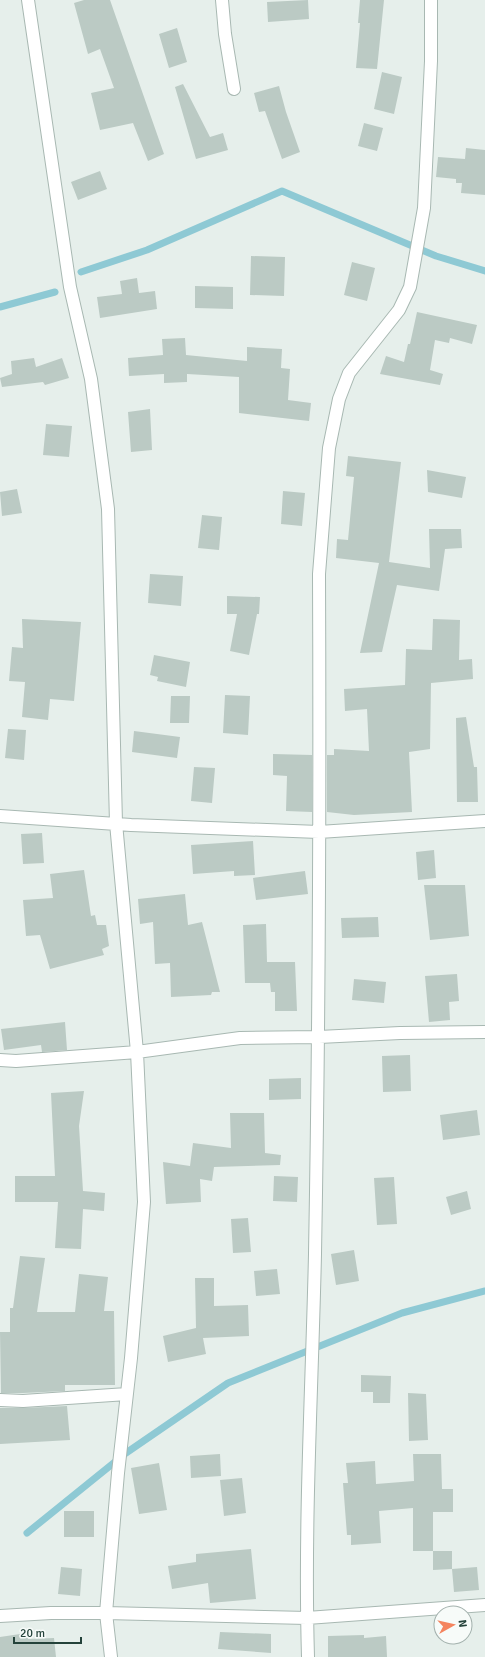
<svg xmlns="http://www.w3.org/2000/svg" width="485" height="1657" font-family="Signika,sans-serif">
<rect width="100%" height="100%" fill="#e6efeb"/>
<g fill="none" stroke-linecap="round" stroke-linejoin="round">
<path stroke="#8ec9d4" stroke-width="7" d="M81,272L147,250L282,191L436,256L485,271
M0,307L55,292
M27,1533L126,1453L228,1383L402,1313L485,1291"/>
</g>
<path fill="#bbcac4" d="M84,0H110L164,154L148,161L133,123L100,130L91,93L114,88L100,49L88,54L74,3Z
M308,0L309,19L268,22L267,2Z
M360,0H384L377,69L356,68L360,23H358Z
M177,28L187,62L169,68L159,34Z
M382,72L402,77L394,114L374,109Z
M183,84L210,137L223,133L228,150L196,159L175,87Z
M279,86L286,112L300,152L282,159L265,111L259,112L254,93Z
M364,123L383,128L377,151L358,146Z
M466,148L485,150V195L461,193L462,183H456V179L436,177L438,157L465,159Z
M100,171L107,189L78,200L71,182Z
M251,256L285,257L284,296L250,295Z
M352,262L375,268L367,301L344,295Z
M137,278L139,293L155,291L157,309L100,318L97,297L122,294L120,281Z
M195,286L233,287V309L195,308Z
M417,312L477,325L472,344L450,338L449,343L435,340L430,370L443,374L440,385L380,374L386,356L404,362L408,344H410Z
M185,338L186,355L247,361V347L282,349L281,368L290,369L288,400L311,403L309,421L239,413V377L187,374V382L164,383V374L129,376L128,358L163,355L162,339Z
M34,358L36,367L62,358L69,378L45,385L43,382L2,387L0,378L12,374L11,361Z
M150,409L152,450L131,452L128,412Z
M46,424L72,426L69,457L43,455Z
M348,456L401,462L389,562L430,568L429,529H461L462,548L445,549L439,591L397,585L382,652L360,653L379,563L336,558L337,539L348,540L354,477L346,476Z
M427,470L466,477L462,498L428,492Z
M17,489L22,513L2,516L0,492Z
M283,491L305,493L302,526L281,524Z
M202,515L222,517L219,550L198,548Z
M150,574L183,576L181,606L148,603Z
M227,596L260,597L259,614H257L249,655L230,651L237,614H227Z
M22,619L81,622L74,701L50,699L48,720L22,717L25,682L9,681L12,647L23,648Z
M433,619L460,620L459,660L472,659L473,679L431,683L430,749L409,752L412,812L354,815L327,812V755H334V749L369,751L367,709L345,711L344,689L405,685L406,649L432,650Z
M154,655L190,662L186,687L157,681L158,677L150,675Z
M225,695L250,696L248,735L223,733Z
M171,696H190L189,723H170Z
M466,717L474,767H477L478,802H457L456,718Z
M8,729L26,730L24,760L5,758Z
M134,731L180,737L177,758L132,752Z
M273,754L312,755V812L286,811L287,776L273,775Z
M194,767L215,768L212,803L191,801Z
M42,833L44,863L23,864L21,834Z
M253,841L255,875L234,876V871L193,874L191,845Z
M434,850L436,878L418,880L416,852Z
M84,870L91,916L95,915L97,925H106L109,946L102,949L104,955L50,969L40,935L26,936L23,900L53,898L50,874Z
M305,871L308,894L256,900L253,878Z
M424,885H465L469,936L430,940Z
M185,894L188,925L202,922L220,992H212L211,995L171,997L170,963L155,964L153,922L140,924L138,899Z
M378,917L379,937L342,938L341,918Z
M266,924L267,962H295L297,1011H275V992H271L270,983H245L243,925Z
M457,974L459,1001L449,1002L450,1020L429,1022L425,976Z
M354,979L386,982L384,1003L352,1000Z
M65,1022L67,1050L42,1052L41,1045L4,1050L1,1029Z
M410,1055L411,1091L383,1092L382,1056Z
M301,1078V1099L269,1100V1079Z
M84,1091L79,1126L83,1191L105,1193L104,1211L83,1209L81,1249L55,1248L58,1202H15V1176H55L51,1093Z
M477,1110L480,1135L443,1140L440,1115Z
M230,1113H264L265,1153L281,1155L280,1165L214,1167L212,1181L200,1179L201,1202L166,1204L163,1162L190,1166L193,1143L231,1148Z
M274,1176L298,1177L297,1202L273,1201Z
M394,1177L397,1224L377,1225L374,1178Z
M467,1191L471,1209L451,1215L446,1197Z
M248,1218L251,1252L233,1253L231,1219Z
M354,1250L359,1281L336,1285L331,1254Z
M20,1256L45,1258L37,1312H75L79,1274L108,1277L104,1311H114L115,1385H65V1391L23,1393H1L0,1332H10V1308H13Z
M277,1269L280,1294L256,1296L254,1271Z
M195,1278H214V1306L248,1305L249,1336L203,1338L206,1354L168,1362L163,1336L196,1328Z
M361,1375L391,1376L390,1403H373V1392H361Z
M408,1393L426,1394L428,1440L409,1441Z
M67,1406L70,1440L0,1444V1408H23Z
M220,1454L221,1476L191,1478L190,1456Z
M413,1454H441L442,1489H453V1512H433V1551H413V1508L379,1511L381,1543L351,1545V1535H347L343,1483H348L346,1463L375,1461L376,1484L414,1481Z
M159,1463L167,1510L139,1514L131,1468Z
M242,1478L246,1513L224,1516L220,1480Z
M64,1511H94V1537H64Z
M251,1549L256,1599L210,1603L208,1583L172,1589L168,1566L196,1562V1554Z
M433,1551H452V1569L433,1570Z
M61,1567L82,1569L80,1596L58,1594Z
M477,1567L479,1590L454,1592L452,1569Z
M220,1632L271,1634V1653L218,1649Z
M27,1633L28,1639L54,1638L56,1657H0V1637Z
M364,1635V1638L386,1636L387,1657H328V1636Z"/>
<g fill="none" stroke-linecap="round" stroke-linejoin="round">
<g stroke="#a8b8b2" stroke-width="14">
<path id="street" d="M28,0L70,287L91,379L108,509L116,823L137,1052L144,1202L131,1358L118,1473L106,1613L111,1657
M222,0L225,34L234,89
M0,816L131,825L319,832L485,821
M0,1060L16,1061L137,1052L240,1038L319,1037L400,1033L485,1032
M0,1400L23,1401L127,1394
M0,1616L51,1613H106L307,1618L485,1605
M308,1657C304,1523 312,1389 315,1254C319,1028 320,801 319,574L329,448L339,399L349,373L399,310L410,287L424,208L431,61V0"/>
</g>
<use href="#street" stroke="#fff" stroke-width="12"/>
</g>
<g transform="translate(453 1625) rotate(82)"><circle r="19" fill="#f7fbf9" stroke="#a3b1ad"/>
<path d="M0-3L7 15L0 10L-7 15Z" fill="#f4845f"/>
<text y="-6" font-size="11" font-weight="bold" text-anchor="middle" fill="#24423a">N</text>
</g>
<path d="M14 1637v6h67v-6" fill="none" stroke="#24423a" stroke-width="2"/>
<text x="20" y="1637" font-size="12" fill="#24423a" stroke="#f7fbf9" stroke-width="3" paint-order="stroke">20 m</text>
</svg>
